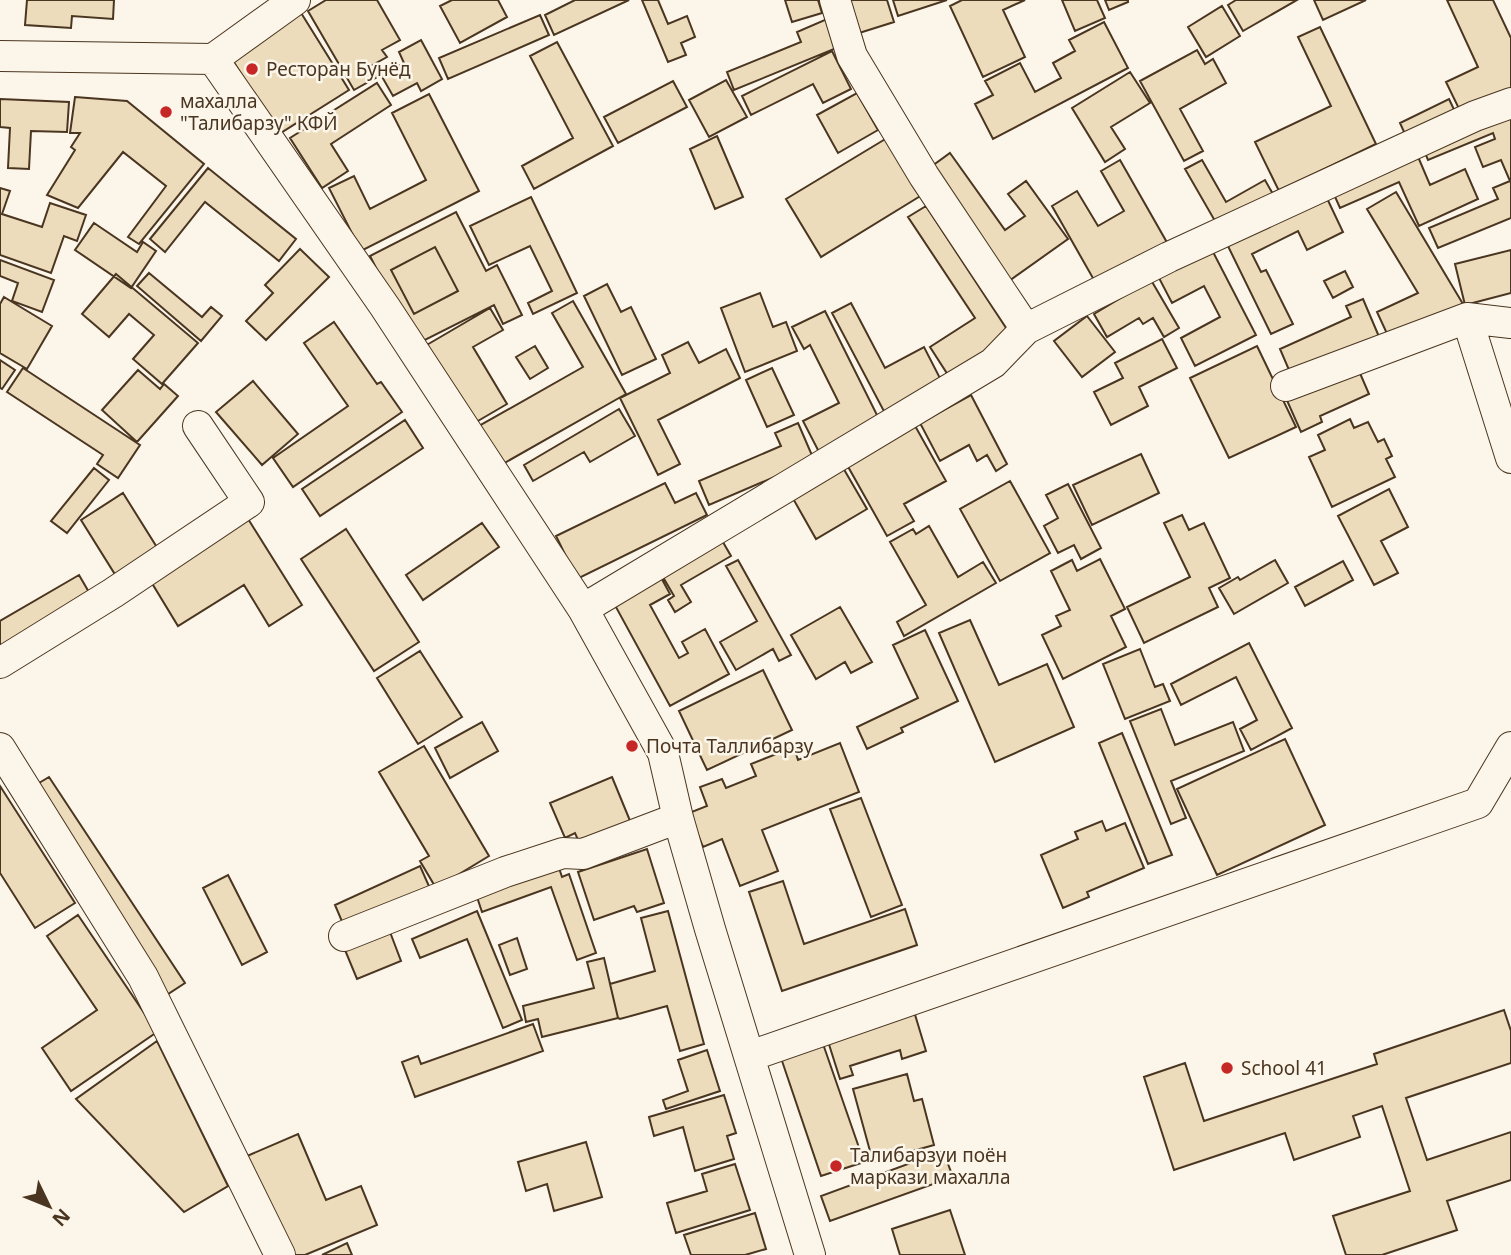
<svg xmlns="http://www.w3.org/2000/svg" width="1511" height="1255" font-family="'Noto Sans',sans-serif">
<rect width="100%" height="100%" fill="#fbf6e9"/>
<path fill="#ecdcbc" stroke="#4a3520" stroke-width="2" d="M27,0H114L113,19L72,16L71,28L25,25Z
M326,0H377L400,40L382,50L387,57L371,66L377,77L354,90L308,11Z
M452,0H498L507,17L460,43L440,6Z
M575,0H629L554,35L545,15Z
M642,0H658L668,24L687,16L695,37L681,43L686,55L668,62Z
M785,0H818L822,13L792,22Z
M845,0H887L894,22L856,34Z
M893,0H947L898,16Z
M962,0H1025L1003,10L1025,57L983,77L950,6Z
M1062,0H1097L1105,18L1075,31Z
M1105,0H1128V2L1109,10Z
M1236,0H1297L1243,31L1228,5Z
M1314,0H1366L1323,20Z
M1447,0H1493L1511,38V94L1463,117L1446,82L1478,67Z
M1222,6L1240,36L1206,57L1188,27Z
M298,8L349,90L279,134L228,53Z
M540,15L549,35L448,79L439,58Z
M827,19L839,47L734,90L727,72L801,42L797,32Z
M1104,22L1128,68L993,139L975,104L993,95L985,81L1020,63L1035,92L1061,78L1053,63L1075,51L1069,40Z
M1320,27L1376,144L1279,191L1255,142L1331,106L1298,37Z
M421,40L442,79L421,91L417,83L393,96L381,75L404,63L399,52Z
M557,42L613,146L534,189L522,166L573,138L530,56Z
M1197,50L1205,64L1213,59L1226,83L1180,109L1203,151L1184,161L1140,81Z
M832,51L851,89L823,103L813,84L751,115L742,96Z
M1130,72L1150,103L1111,127L1125,149L1105,162L1072,108Z
M726,80L747,117L709,137L689,100Z
M673,81L687,107L618,143L604,117Z
M377,83L391,105L331,144L348,171L322,188L290,138Z
M857,93L878,130L838,153L817,115Z
M429,94L479,191L361,251L329,188L354,176L370,209L426,180L392,113Z
M75,97L127,101L204,164L139,244L128,237L166,186L123,152L78,208L47,195L75,150L71,147L80,133H70Z
M0,99L69,102L67,132L31,131L29,169L8,168L10,128L0,127Z
M1449,99L1458,118L1408,141L1400,123Z
M1511,111V218L1438,248L1429,228L1498,199L1493,188L1510,181L1501,160L1483,167L1475,147L1495,139L1493,133L1428,160L1423,148Z
M717,136L743,197L715,209L690,149Z
M887,138L922,195L821,257L786,199Z
M1416,152L1430,185L1465,169L1478,199L1419,226L1399,182L1340,208L1332,190Z
M950,153L1005,230L1025,216L1008,194L1026,181L1068,239L1009,281L928,169Z
M1120,160L1169,246L1098,287L1052,206L1077,191L1098,226L1124,211L1101,171Z
M1202,160L1226,202L1265,180L1274,196L1219,228L1185,169Z
M208,168L296,239L279,261L205,202L165,252L150,239Z
M0,188L10,191L2,214L42,227L50,203L86,215L77,241L64,236L51,273L0,255Z
M1324,192L1343,232L1307,250L1298,231L1252,254L1261,272L1266,270L1293,324L1271,334L1225,240Z
M1396,192L1463,304L1389,338L1377,312L1418,293L1367,209Z
M531,197L577,293L533,314L528,303L552,291L530,246L489,265L470,226Z
M926,206L1012,337L950,378L930,347L975,318L908,217Z
M456,212L486,271L497,265L522,315L503,324L494,305L415,345L370,256Z
M94,223L137,252L143,242L156,251L131,288L75,250Z
M435,247L458,291L414,314L391,270Z
M300,249L329,277L266,340L246,321L273,293L265,285Z
M1212,250L1256,335L1195,366L1181,338L1220,317L1204,286L1172,303L1159,278Z
M1511,250V293L1465,305L1455,264Z
M0,260L54,280L42,312L12,301L18,283L0,276Z
M1345,271L1353,287L1333,298L1324,281Z
M149,273L202,317L211,307L222,316L201,341L137,286Z
M116,274L198,343L162,384L133,359L154,335L129,314L109,337L82,314Z
M1151,280L1179,328L1164,337L1153,318L1143,324L1139,318L1107,337L1094,314Z
M607,284L621,312L631,307L656,359L622,375L584,296Z
M760,293L773,327L786,322L797,351L745,372L721,308Z
M4,297L52,326L27,369L0,353V304Z
M1363,299L1380,339L1292,377L1280,349L1351,317L1346,306Z
M573,301L626,394L501,465L479,426L583,367L552,313Z
M851,303L885,368L924,347L944,386L887,417L832,313Z
M490,308L503,330L473,347L507,404L471,425L425,346Z
M825,311L880,421L819,452L803,421L839,403L810,345L804,349L792,327Z
M1087,316L1115,352L1082,377L1054,341Z
M334,322L377,384L381,382L402,412L293,487L273,458L348,406L304,343Z
M1162,339L1177,368L1139,387L1148,406L1111,425L1094,392L1123,378L1115,363Z
M688,342L699,363L726,349L740,378L658,420L680,464L658,475L620,398L670,373L662,355Z
M535,346L548,368L530,379L516,357Z
M1257,346L1296,427L1229,458L1190,378Z
M0,360L15,370L2,389L0,388Z
M1356,364L1369,394L1320,416L1322,422L1301,432L1285,396Z
M23,368L140,445L118,478L97,464L103,455L7,392Z
M772,368L794,415L767,427L746,380Z
M138,370L160,389L164,384L178,396L137,442L102,410Z
M253,381L298,434L262,465L216,412Z
M971,395L1007,464L996,471L987,455L977,461L969,445L940,461L920,423Z
M619,409L635,436L590,462L584,452L533,481L524,465Z
M1350,419L1354,428L1368,422L1378,442L1384,439L1392,456L1386,459L1395,477L1332,507L1309,457L1325,450L1318,435Z
M405,420L423,448L320,516L302,489Z
M798,423L814,460L709,505L699,481L781,446L775,433Z
M914,424L946,481L904,504L914,521L887,536L846,463Z
M1141,454L1159,493L1092,525L1073,485Z
M842,466L867,509L816,539L791,495Z
M94,468L109,480L67,533L51,521Z
M1010,481L1050,553L1000,581L960,509Z
M665,483L675,503L696,493L707,515L577,579L556,536Z
M1068,484L1101,548L1081,559L1074,545L1058,553L1044,526L1058,518L1046,495Z
M1389,489L1408,527L1381,541L1398,573L1374,585L1338,516Z
M123,493L158,549L116,576L81,520Z
M245,514L302,605L269,626L244,585L178,626L147,575Z
M1182,515L1189,530L1204,523L1230,578L1209,588L1218,607L1144,643L1127,607L1190,577L1164,523Z
M482,523L499,547L423,600L406,575Z
M929,526L958,577L983,562L996,583L904,636L897,622L926,605L890,542L913,529L916,534Z
M346,529L419,642L374,671L301,559Z
M720,537L731,556L681,585L691,602L675,612L668,600L674,596L660,572Z
M1100,559L1125,609L1111,616L1126,647L1063,679L1042,635L1061,626L1056,616L1070,610L1051,571L1072,560L1077,571Z
M738,560L791,655L779,661L773,649L736,670L720,642L757,621L726,566Z
M1275,560L1288,583L1234,614L1219,588L1238,577L1240,580Z
M1343,561L1353,580L1305,606L1295,587Z
M658,572L670,594L650,605L679,658L688,653L682,642L705,629L729,674L670,706L611,598Z
M79,575L90,594L0,646V621Z
M840,607L872,662L851,673L845,662L816,679L791,635Z
M970,620L999,685L1047,664L1074,727L995,762L939,633Z
M925,630L958,701L901,728L903,732L867,749L857,727L918,698L893,645Z
M1249,643L1292,728L1251,750L1240,729L1257,720L1236,677L1181,705L1171,684Z
M1140,649L1155,687L1163,684L1170,701L1125,719L1103,664Z
M420,651L462,717L418,744L377,678Z
M763,670L792,730L707,770L679,711Z
M1161,709L1175,745L1233,722L1244,751L1171,781L1186,818L1171,824L1130,721Z
M482,722L498,751L450,778L435,748Z
M1122,733L1172,855L1148,864L1099,743Z
M1285,739L1325,825L1217,875L1177,789Z
M840,743L859,792L762,830L778,871L740,886L722,839L703,847L689,813L707,806L700,787L722,779L726,788L756,776L751,764L794,747L798,760Z
M424,746L489,856L436,888L420,861L429,856L379,772Z
M49,777L185,983L165,996L29,789Z
M612,777L633,828L582,849L575,833L565,838L550,803Z
M0,786L75,903L35,928L0,873Z
M861,798L902,905L871,917L830,809Z
M1102,821L1106,831L1125,823L1144,868L1087,892L1089,897L1063,908L1041,855L1078,839L1075,832Z
M647,849L664,903L637,912L634,906L594,920L578,872Z
M558,865L562,877L569,874L596,953L577,960L551,887L482,912L476,894Z
M420,866L432,893L346,931L335,905Z
M228,875L267,952L242,965L203,888Z
M783,881L804,944L905,909L917,945L782,991L749,892Z
M477,911L522,1020L503,1028L467,939L420,958L412,939Z
M668,911L704,1044L680,1051L667,1006L620,1019L618,1018L610,984L655,971L641,918Z
M78,915L157,1032L71,1091L42,1048L97,1010L47,936Z
M390,932L401,961L357,979L345,950Z
M517,938L527,969L510,975L499,945Z
M604,958L618,1018L542,1037L538,1019L526,1022L523,1006L594,988L587,962Z
M913,1008L926,1051L902,1059L900,1050L850,1066L853,1075L840,1079L826,1035Z
M1504,1010L1511,1031V1063L1406,1098L1427,1160L1511,1132V1180L1447,1201L1457,1230L1382,1255H1346L1333,1216L1410,1191L1382,1106L1353,1116L1360,1137L1294,1160L1285,1133L1174,1170L1144,1077L1185,1063L1204,1121L1377,1064L1374,1054Z
M533,1024L543,1051L415,1097L402,1062L418,1056L421,1064Z
M157,1041L228,1186L184,1212L76,1099Z
M822,1041L864,1162L821,1176L780,1055Z
M707,1050L720,1091L666,1109L663,1100L688,1091L678,1060Z
M907,1074L914,1101L922,1099L934,1145L873,1162L853,1089Z
M724,1095L736,1133L727,1136L734,1159L695,1171L683,1127L654,1136L649,1117Z
M298,1134L326,1200L361,1186L377,1225L305,1255H288L247,1156Z
M586,1142L602,1197L554,1211L547,1184L526,1191L518,1162Z
M943,1151L953,1177L830,1221L821,1196Z
M735,1164L750,1210L676,1233L667,1203L707,1191L702,1174Z
M950,1210L965,1255H900L892,1229Z
M755,1213L766,1249L745,1255H691L684,1235Z
M347,1243L352,1255H322Z"/>
<g fill="none" stroke-linecap="round" stroke-linejoin="round">
<g stroke="#4a3520" stroke-width="32">
<path id="minor" d="M835,0L852,56L924,176L1026,329
M0,56L213,59L295,0
M213,59L385,307L583,609L663,753L678,818L710,929L810,1255
M1467,318L1511,458
M1286,386L1467,318L1511,323
M583,609L993,363L1026,329L1169,257L1475,116L1511,103
M0,663L113,593L249,502L198,426
M0,748L143,977L280,1255
M344,936L505,872L563,853L583,854L678,818
M750,1056L1478,803L1511,747"/>
</g>
<use href="#minor" stroke="#fbf6e9" stroke-width="30"/>
</g>
<g fill="#c62828" stroke="#fbf6e9" stroke-width="2.5">
<circle cx="252" cy="69" r="7"/>
<circle cx="166" cy="112" r="7"/>
<circle cx="632" cy="746" r="7"/>
<circle cx="1227" cy="1068" r="7"/>
<circle cx="836" cy="1166" r="7"/>
</g>
<g text-anchor="middle" dominant-baseline="central" stroke-width="5" stroke-linejoin="round" paint-order="stroke">
<g font-size="19" fill="#4a3520" stroke="#fbf6e9" text-anchor="start">
<text x="266" y="69">Ресторан Бунёд</text>
<text x="180" y="101">махалла<tspan x="180" dy="22">"Талибарзу" КФЙ</tspan></text>
<text x="646" y="746">Почта Таллибарзу</text>
<text x="1241" y="1068">School 41</text>
<text x="850" y="1155">Талибарзуи поён<tspan x="850" dy="22">маркази махалла</tspan></text>
</g>
</g>
<g transform="translate(49 1206) rotate(133)" stroke="#fbf6e9" stroke-width="5" paint-order="stroke">
<path d="M0-5L12 26L0 18L-12 26Z" fill="#4a3520"/>
<text y="-10" font-size="19" font-weight="bold" text-anchor="middle" fill="#4a3520">N</text>
</g>
</svg>
